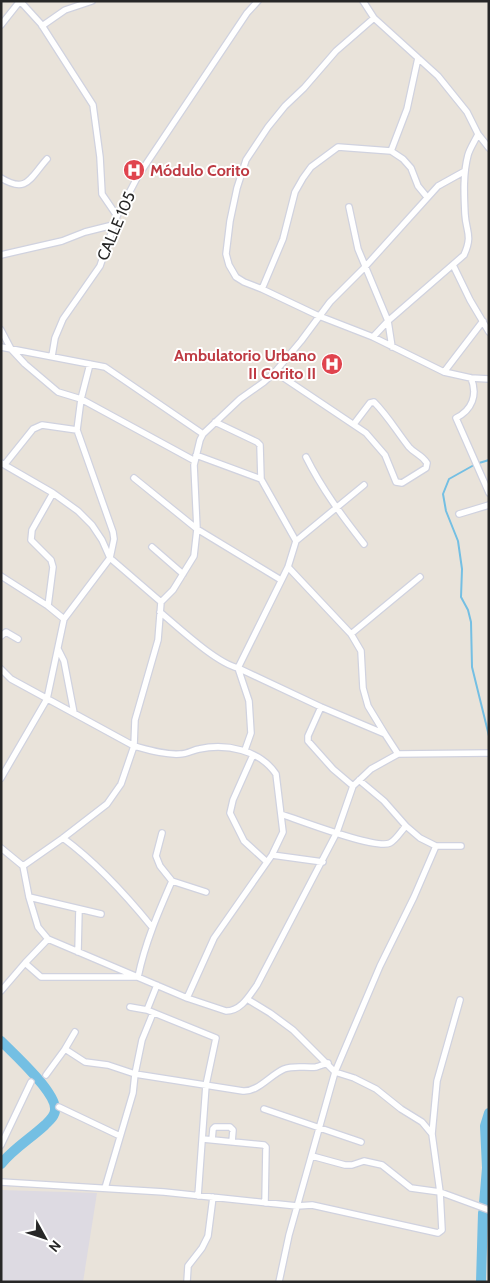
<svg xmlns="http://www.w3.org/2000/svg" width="490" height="1283" font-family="Cabin,sans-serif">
<rect width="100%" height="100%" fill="#e9e3da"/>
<path fill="#dddae2" d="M1,1190L97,1193L83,1282H1Z"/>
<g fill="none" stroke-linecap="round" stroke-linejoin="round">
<path stroke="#74bfe3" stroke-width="2" d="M479,463L489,460
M474,465L449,479L443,494L446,511L458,541L462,569L461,597L468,610L471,622L472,667L489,736"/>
<path stroke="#74bfe3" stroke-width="10" d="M1,1041C14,1054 57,1093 55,1110C55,1116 49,1121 45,1125C30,1139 14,1148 1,1164
M484,1204L487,1168L485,1126L489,1113
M481,1282L483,1213"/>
<g stroke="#d0d2df" stroke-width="8">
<path id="minor" d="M363,1L374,18L438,76L467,112L478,134L489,148
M374,18L336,51L304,88L285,106L268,127L246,160L237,188L230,221L226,254L229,265L236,277L244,282L262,289L319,316L373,337L444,372L471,378L489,379
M1,25L20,1L41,24L93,105L100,157L102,194L117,216
M42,26L65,10L92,1
M391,151L407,109L418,58
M1,178C27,194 30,178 47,159
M349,207L358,249L388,321L392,347
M1,255L62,241L85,232L113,225
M453,265L470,300L489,332
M262,289L283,239L295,192L303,178L311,167L338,147L391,151L403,159L411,168L418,186L427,197
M1,330L11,349L25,364L58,392L81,399L195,461
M373,337L388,321L464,255C473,235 466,232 465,214C464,194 463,174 468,155C470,148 475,141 478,134
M1,347L105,367L203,434
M52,356L55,338L63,319L100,266L117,216L138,176L247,13L258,1
M275,372L366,433L385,455L396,482L402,483L426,468L427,463C421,454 415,454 409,447C397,432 388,416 374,402L370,403L354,424
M444,372L483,321
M471,378C478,395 472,410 456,418L489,493
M215,422L257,442L260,445L261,479L296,541L288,567L238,668L249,701L251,733L245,750
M196,455L261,479
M306,457C322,489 342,516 364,544
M1,463L53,493L78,511L92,525L102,540L110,558L161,602
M5,464L33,429L42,425L77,430
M134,478L197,529L281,580
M459,514L489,505
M296,541L364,485
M152,547L183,574
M288,567L351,634L361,651L363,688L368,706L385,734
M1,576L48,606L64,619
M48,606L53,567L51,560L31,540L32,530L53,493
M160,612C178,627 216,663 238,668L321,707L385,734L398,754
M351,634L420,577
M1,636L6,632L18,639
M58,649L64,661L74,713
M1,669L11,679L134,746C149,750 165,755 180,754C187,754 193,750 199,749C226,743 260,750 276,774L283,832L272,855L214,938L187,998
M321,707L308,736V741L333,769L353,786
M253,755L233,800L230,813L244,841L267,862
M1,778L47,699L64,619L110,558L114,539L113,532L77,430L81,399L90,364
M359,780L384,801L406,826L420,838L436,846H461
M281,814C299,820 376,850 390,843C396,840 401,831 406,826
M162,833L156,856L160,866L172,881L206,892
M63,838C97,863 126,895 152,927
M1,848L23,866
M272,855L323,862
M23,866L63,838L107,804L121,784L134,746L135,720L158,640L161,602L173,590L194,556L197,529L194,465L200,440L203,434L240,399L264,382L275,372L301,341L330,302L364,268L438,186L465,171
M23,866L29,897L38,927L48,939L187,998L226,1011C241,1011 249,996 257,985L337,832L353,786L371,769L398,754L489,753
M29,897L101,914
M78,952L79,909
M25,963L41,977H138C145,943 158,913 172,881
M1,991L25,963L48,939
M247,999L270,1013L293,1030L335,1072L354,1078L376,1089L401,1109L422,1122L432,1134
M130,1007L147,1010L216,1038L206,1085L198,1196
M147,1010L157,985
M75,1032L65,1049L85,1062L108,1065L135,1074L243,1091C258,1092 270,1075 284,1069C294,1065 306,1068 316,1067C320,1066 324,1064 328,1063
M46,1075L65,1049
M59,1107L120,1136
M264,1109L361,1142
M203,1139L264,1145L266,1147L265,1203
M212,1140L213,1129L215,1127H230L233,1130L232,1142
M1,1145L31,1082
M312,1156L345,1165H352L364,1161L382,1165L411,1188L440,1192L489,1210
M1,1182L164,1192L297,1206L312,1205L438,1233L442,1230L440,1192L432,1134L437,1081L460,1000
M105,1188L133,1093L135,1074L142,1040L153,1013
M187,1282L188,1266L202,1248L208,1236L213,1197
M279,1282L289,1235L335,1072L380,966L414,897L436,846"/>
</g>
<use href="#minor" stroke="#fff" stroke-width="5.5"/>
</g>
<defs>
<g id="hospital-disc" transform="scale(1.125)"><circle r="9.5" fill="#e0444e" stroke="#fff"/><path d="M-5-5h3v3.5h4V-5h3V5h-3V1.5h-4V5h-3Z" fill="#fff"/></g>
</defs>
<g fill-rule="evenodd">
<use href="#hospital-disc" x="134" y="170"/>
<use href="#hospital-disc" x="332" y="364"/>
</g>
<g text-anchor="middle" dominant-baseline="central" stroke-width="4" stroke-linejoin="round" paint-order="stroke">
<g font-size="16" font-weight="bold" fill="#be3a42" stroke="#fff" text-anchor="start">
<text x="150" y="170">Módulo Corito</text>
<text x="316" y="355" text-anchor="end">Ambulatorio Urbano<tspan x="316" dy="18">II Corito II</tspan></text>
</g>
<g font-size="16" fill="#272727" stroke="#fff">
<text transform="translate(116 226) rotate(-67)">CALLE 105</text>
</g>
</g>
<rect width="490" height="1283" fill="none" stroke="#272727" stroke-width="5"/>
<g transform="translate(45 1238) rotate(130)" stroke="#ffffff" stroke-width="4" paint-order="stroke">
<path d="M0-4L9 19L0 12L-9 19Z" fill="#272727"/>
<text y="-8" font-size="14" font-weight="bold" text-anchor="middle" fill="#272727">N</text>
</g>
</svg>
